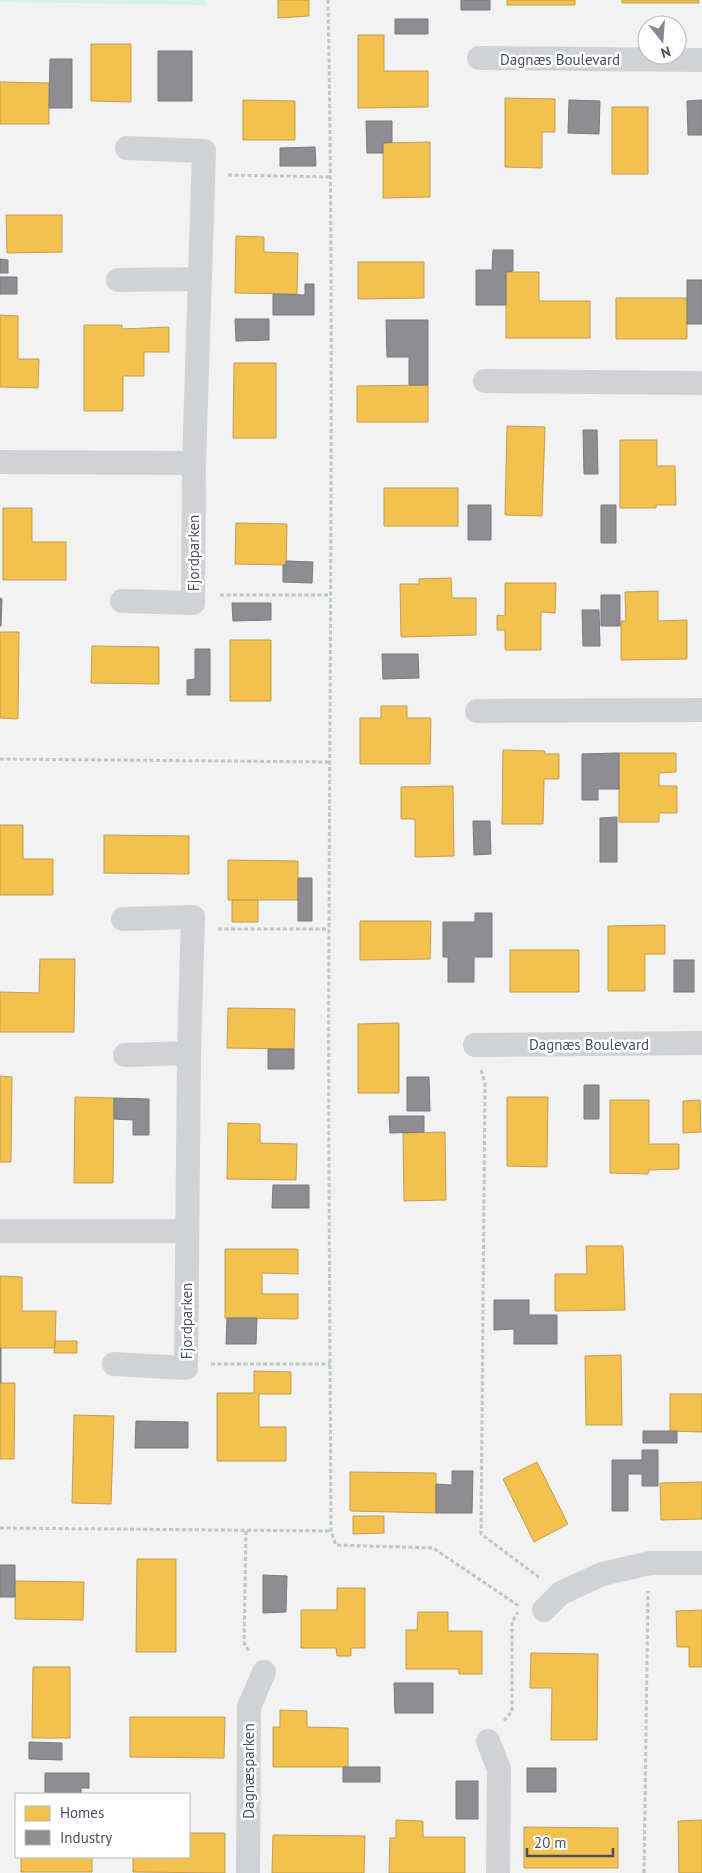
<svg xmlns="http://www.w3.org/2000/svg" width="702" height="1873" font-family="'PT Sans',sans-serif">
<rect width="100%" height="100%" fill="#f2f2f2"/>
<path fill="#d4f3e5" d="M0,0H205L206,5L0,2Z"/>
<path fill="#f2c14e" stroke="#bf9f53" d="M278,0H309V16L278,18Z
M507,0H575V5H507Z
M622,0H699V3H622Z
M358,35H384V71H428V107L358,108Z
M91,44H131V102L91,101Z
M0,82L49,83V124H0Z
M505,98L555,99V132H542V168L505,167Z
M243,100L295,101V140H243Z
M612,107H648V174H612Z
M430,142V197L383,198V143Z
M6,215H62V252L7,253Z
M236,236L264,237V252L298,253L297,294L235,293Z
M358,262H424V298L358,299Z
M506,272H539V301H590V338H506Z
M616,298H687V339H616Z
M0,315L18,316V359H39L38,388L0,387Z
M84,325H122V329L169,327V352H144V376H123V411H84Z
M234,363H276V438H233Z
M428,385V422H357V386Z
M507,426L545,427L542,516L505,515Z
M620,440H657V466H675L676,505H656V508H620Z
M384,488H458V526H384Z
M3,508H32V542H66V580H3Z
M236,523L287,524L286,565L235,564Z
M451,578L452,598H476V635L401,637L400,584H419V579Z
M505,583H556L555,613L541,612V650H505V630H497V615L505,616Z
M658,591V621L687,620V659L621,660V621H626L625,592Z
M0,632H19L18,719L0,718Z
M230,640H271V701H230Z
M92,646L159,647V684L91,683Z
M381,706H407V718H431L430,764H360V718H381Z
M503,750L545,751V754H559V779H544L543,824H502Z
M619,753H676V772L659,773V786H677V813H659V822H619Z
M453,786L454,856L415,857V819H401V787Z
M0,825H23V859H53V895H0Z
M104,835L189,836V874L104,873Z
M228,860L298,861V900H228Z
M232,900H258V922H232Z
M360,921H431L430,959L360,960Z
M665,925V954H645V991H608V926Z
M510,950H579V992H510Z
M40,959H75L74,1032H0V992L39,993Z
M228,1008L295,1009L294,1049L227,1048Z
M399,1023V1093H358V1024Z
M0,1076L12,1077L11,1162H0Z
M75,1097L114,1098L113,1183H74Z
M507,1097H548L547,1167L507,1166Z
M610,1100H649V1144H679V1169L649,1170L648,1174L610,1173Z
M700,1100L701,1132L683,1133V1101Z
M228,1123L260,1124V1143L297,1144L296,1180L227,1179Z
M445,1132L446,1200L404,1201L403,1133Z
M586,1246H623L625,1310L555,1311V1274H587Z
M225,1249H298V1274L262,1273V1294H298V1319L225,1318Z
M0,1276L22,1277V1311H56L55,1348H0Z
M55,1341H77V1353H54Z
M621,1355L622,1425H586L585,1356Z
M254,1371L291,1372V1394H259V1427H286V1461H217V1393H254Z
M0,1383H15L14,1459H0Z
M670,1394H702V1432L670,1431Z
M74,1415L114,1416L111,1504L72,1503Z
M537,1462L568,1524L534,1542L503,1479Z
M350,1472L436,1473V1513L350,1511Z
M702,1482V1519L661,1520L660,1483Z
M353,1516H384V1533L353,1534Z
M137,1559H176V1652H136Z
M15,1581L84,1582L83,1620L15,1619Z
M337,1588H365V1648H351V1656H337L336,1648H301V1610H337Z
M702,1610V1667H689V1647H677L676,1611Z
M418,1612H448V1631H482V1674H459V1669H406V1630H417Z
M531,1653L598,1654L597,1740H551L552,1688H530Z
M33,1667H70V1738H32Z
M280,1710L307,1711V1727L348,1728V1767H273V1727H280Z
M130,1717H225L224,1758L130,1757Z
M396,1820L423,1821V1837H465V1873H389L390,1838H396Z
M702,1820V1873H679L678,1821Z
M524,1827L618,1828V1868H524Z
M189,1833H225V1873L133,1872V1857H189Z
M273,1835L365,1836L364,1873H272Z
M21,1857H92V1872H21Z"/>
<path fill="#8d8d92" stroke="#787b83" d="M461,0H490V10H461Z
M395,19H428V34H395Z
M158,51H192V101H158Z
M50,59H72V108H49Z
M569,100L600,101L599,134L568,133Z
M702,100V135H688L687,101Z
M366,121H392V142L383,143V153H367Z
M315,147L316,166H280V148Z
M493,250H513V271L506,272V305H476V270H492Z
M0,259L8,260V273H0Z
M0,277H17V294H0Z
M687,280H702V324H687Z
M305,284H314V315H273V294L305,295Z
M235,319H269V340L236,341Z
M386,320H428V385H409V357H387Z
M583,430H597L598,474H584Z
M468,505H491V540H468Z
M601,505H616V543H601Z
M286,561L313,562L312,583L283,582V565H286Z
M601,595H620V626H601Z
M0,598L2,599L1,626H0Z
M232,603H271V620L233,621Z
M582,610H599L600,646H583Z
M195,649H210V695H187V680L195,679Z
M382,654H418L419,678L383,679Z
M619,753V789H598V800H582V754Z
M617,817V862H600V818Z
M473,821H490L491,854L474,855Z
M298,878H312V921H298Z
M475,913H492V957H474V982H448V957H443V922H475Z
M674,960H694V992H674Z
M268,1049H294V1069H268Z
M407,1077H429L430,1111H407Z
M584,1085H599V1119H584Z
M114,1098L149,1099V1135H133V1120L114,1119Z
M389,1116H424V1132L390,1133Z
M273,1185H309V1208H272Z
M494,1300H529V1315H557V1344H514V1329L494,1330Z
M227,1318H257L256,1344H226Z
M0,1348H1V1383H0Z
M136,1421L188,1422V1448H135Z
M643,1431H677V1443H643Z
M642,1450H658V1486H642V1474H628V1511H612V1460H642Z
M452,1471H473L472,1513H436V1484L452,1485Z
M0,1565H15V1597H0Z
M263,1575L287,1576L286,1612L263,1613Z
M394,1683H433V1713H395Z
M29,1742L62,1743V1760L29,1759Z
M343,1767H380V1782H343Z
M527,1768H556V1792H527Z
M45,1773H89V1788H81V1794H45Z
M456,1781H478V1819H456Z"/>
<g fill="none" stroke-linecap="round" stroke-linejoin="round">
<path stroke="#bbc8c6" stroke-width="3" stroke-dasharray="4 2.5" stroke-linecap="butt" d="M328,0C334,310 330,621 329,931C328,1131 330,1331 331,1531L336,1545L433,1548L519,1606
M228,175L332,177
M220,595H330
M0,759L331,762
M218,929H329
M481,1070L485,1083L481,1534L540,1578
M211,1364H330
M0,1528L331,1531
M246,1531L244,1643L249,1651
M504,1721L512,1711V1622L518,1612
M644,1873L648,1591"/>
<path stroke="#d0d2d5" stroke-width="24" d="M479,58L702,60
M118,280L199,279
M485,381L702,383
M0,462L194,463
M122,601L193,603L194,463L204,151L127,148
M477,711L702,710
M475,1045L702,1043
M125,1055L189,1053
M0,1231H187
M114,1364L186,1368L189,1053L193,917L123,919
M544,1610L561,1593L602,1574L650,1563H702
M488,1741L499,1769L498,1873
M248,1873L249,1707L264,1672"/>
</g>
<g text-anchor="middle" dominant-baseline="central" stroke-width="5" stroke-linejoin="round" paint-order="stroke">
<g font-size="15" fill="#475060" stroke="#fff">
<text x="560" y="59">Dagnæs Boulevard</text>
<text transform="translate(193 553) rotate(-90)">Fjordparken</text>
<text x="589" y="1044">Dagnæs Boulevard</text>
<text transform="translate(186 1321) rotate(-90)">Fjordparken</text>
<text transform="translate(248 1771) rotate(-90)">Dagnæsparken</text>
</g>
</g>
<rect x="15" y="1793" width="175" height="65" fill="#ffffff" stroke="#b5b9bf"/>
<rect x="25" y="1806" width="25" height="15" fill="#f2c14e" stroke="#b5b9bf"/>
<text x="60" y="1818" font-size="15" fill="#475060">Homes</text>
<rect x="25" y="1830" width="25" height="15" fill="#8d8d92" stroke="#b5b9bf"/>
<text x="60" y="1843" font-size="15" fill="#475060">Industry</text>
<g transform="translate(662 40) rotate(163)"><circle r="24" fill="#ffffff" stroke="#b5b9bf"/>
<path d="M0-4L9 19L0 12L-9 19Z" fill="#838993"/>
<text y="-8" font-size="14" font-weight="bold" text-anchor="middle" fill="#475060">N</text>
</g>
<path d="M527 1848v8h86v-8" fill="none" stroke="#475060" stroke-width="2.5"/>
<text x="534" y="1848" font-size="15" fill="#475060" stroke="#ffffff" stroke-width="4" paint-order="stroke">20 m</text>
</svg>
